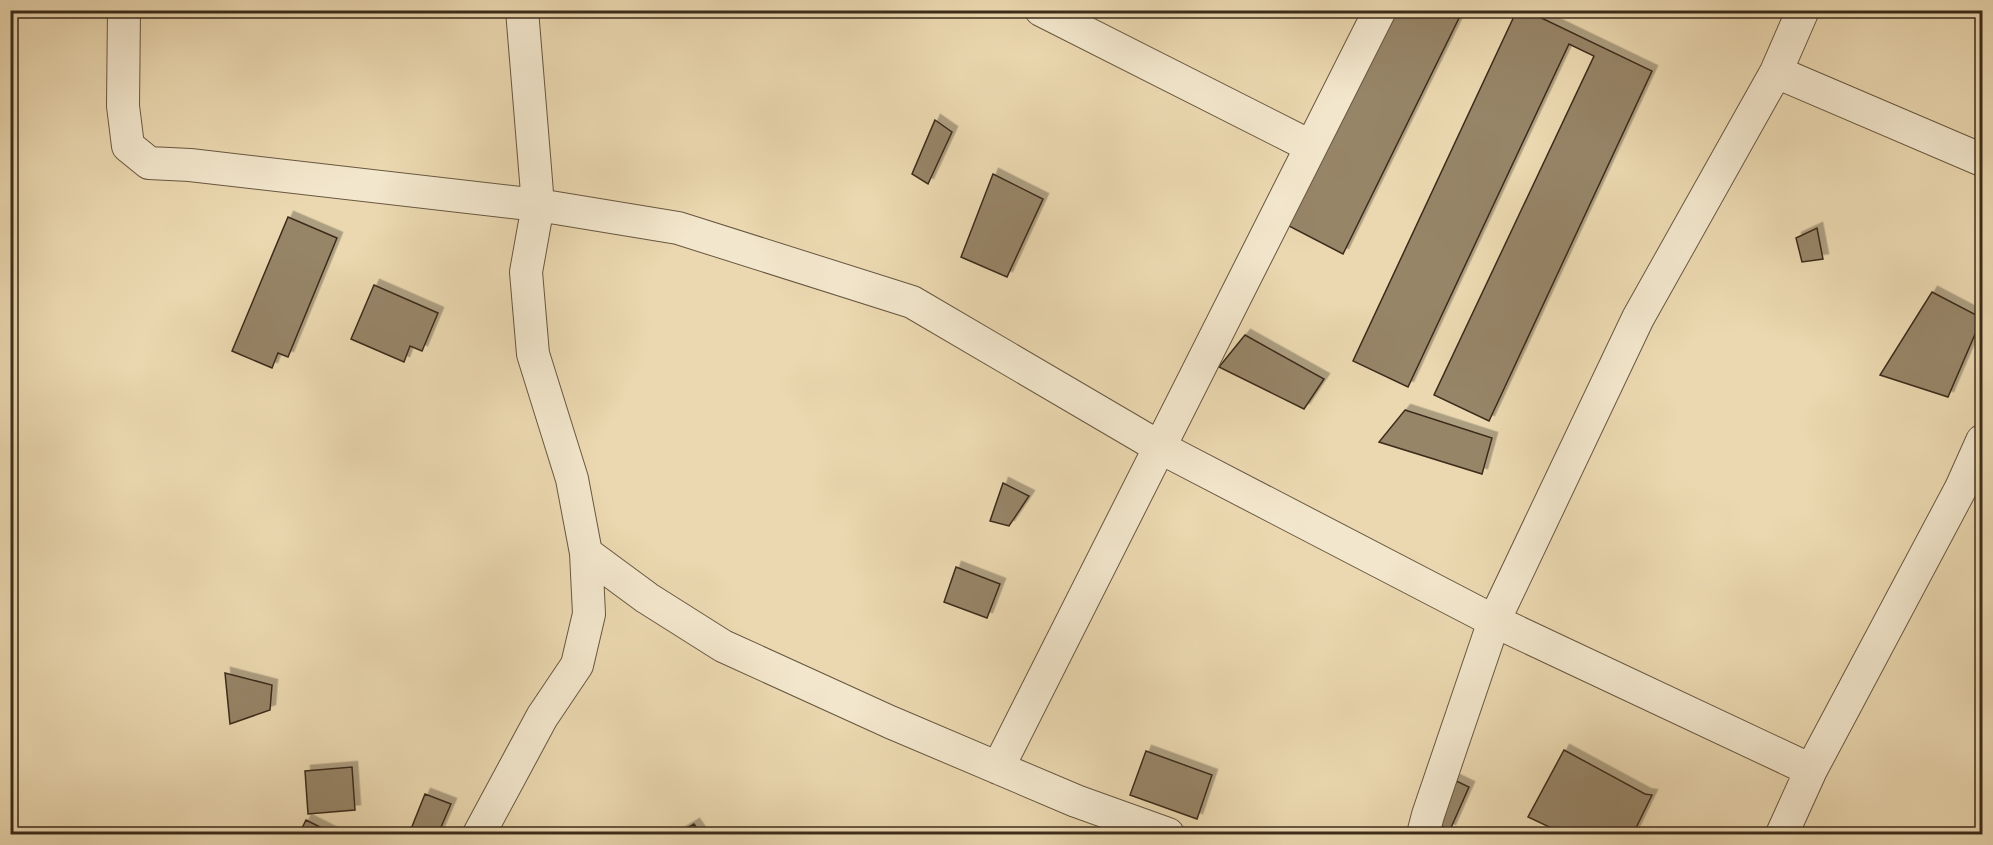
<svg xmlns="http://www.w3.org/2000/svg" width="1993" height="845" font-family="'IM FELL DW Pica',serif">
<defs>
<filter id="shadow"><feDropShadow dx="5.5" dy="-5.5" stdDeviation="0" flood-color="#0004"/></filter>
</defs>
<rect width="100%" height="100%" fill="#ebd8b0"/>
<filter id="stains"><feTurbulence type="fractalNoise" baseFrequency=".00333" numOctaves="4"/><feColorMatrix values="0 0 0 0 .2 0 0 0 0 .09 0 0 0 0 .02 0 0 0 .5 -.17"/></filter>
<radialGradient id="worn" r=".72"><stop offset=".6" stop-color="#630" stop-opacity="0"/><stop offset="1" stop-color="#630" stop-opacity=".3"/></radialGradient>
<path fill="#978568" stroke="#3c2c1b" stroke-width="1.5" filter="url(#shadow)" d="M1395,10H1463L1343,254L1287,225Z
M1517,10H1525L1652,71L1489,421L1434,395L1594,56L1569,44L1408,387L1353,361Z
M935,120L952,132L928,184L912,174Z
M993,174L1043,199L1007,277L961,257Z
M288,217L337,238L288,357L278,353L272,368L232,351Z
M1817,228L1823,259L1802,262L1796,238Z
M374,285L438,313L422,351L410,346L404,362L351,339Z
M1932,292L1982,318L1948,397L1880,375Z
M1245,335L1324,379L1304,409L1219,367Z
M1405,410L1492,438L1482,474L1379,442Z
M1003,483L1029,496L1009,526L990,521Z
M956,567L1000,584L987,618L944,602Z
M225,673L272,685L270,710L230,724Z
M1564,750L1645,794L1652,795L1633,834H1564L1528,817Z
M1146,751L1212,775L1197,819L1130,795Z
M352,767L355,810L308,814L305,771Z
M1448,777L1469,787L1450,830L1428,820Z
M425,794L451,804L438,834H409Z
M306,820L334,834H299Z
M694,824L701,834H677Z"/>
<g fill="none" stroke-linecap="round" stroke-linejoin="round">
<g stroke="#685740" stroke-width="34">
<path id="street" d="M124,10L123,106L128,146L149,163L190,165L538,205L678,228L912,302L1161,448L1494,621L1811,770
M1041,10L1310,146
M1776,72L1982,160
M586,553L647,598L723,646L890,722L1076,801L1168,834
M998,768L1380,10
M479,834L542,717L577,665L589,614L586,553L572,479L533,354L526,272L538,205L522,10
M1423,834L1428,815L1494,621L1638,318L1776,72L1803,10
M1782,834L1811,770L1961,488L1982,441"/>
</g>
<use href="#street" stroke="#f2e6cc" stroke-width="32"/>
</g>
<rect width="1993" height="845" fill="none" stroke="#ebd8b0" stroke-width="36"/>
<rect x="12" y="12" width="1969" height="821" fill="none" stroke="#3c2c1b" stroke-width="3"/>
<rect x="18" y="18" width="1957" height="809" fill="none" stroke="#3c2c1b" stroke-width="1.5"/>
<rect width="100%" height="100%" filter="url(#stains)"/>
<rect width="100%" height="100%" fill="url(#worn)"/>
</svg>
